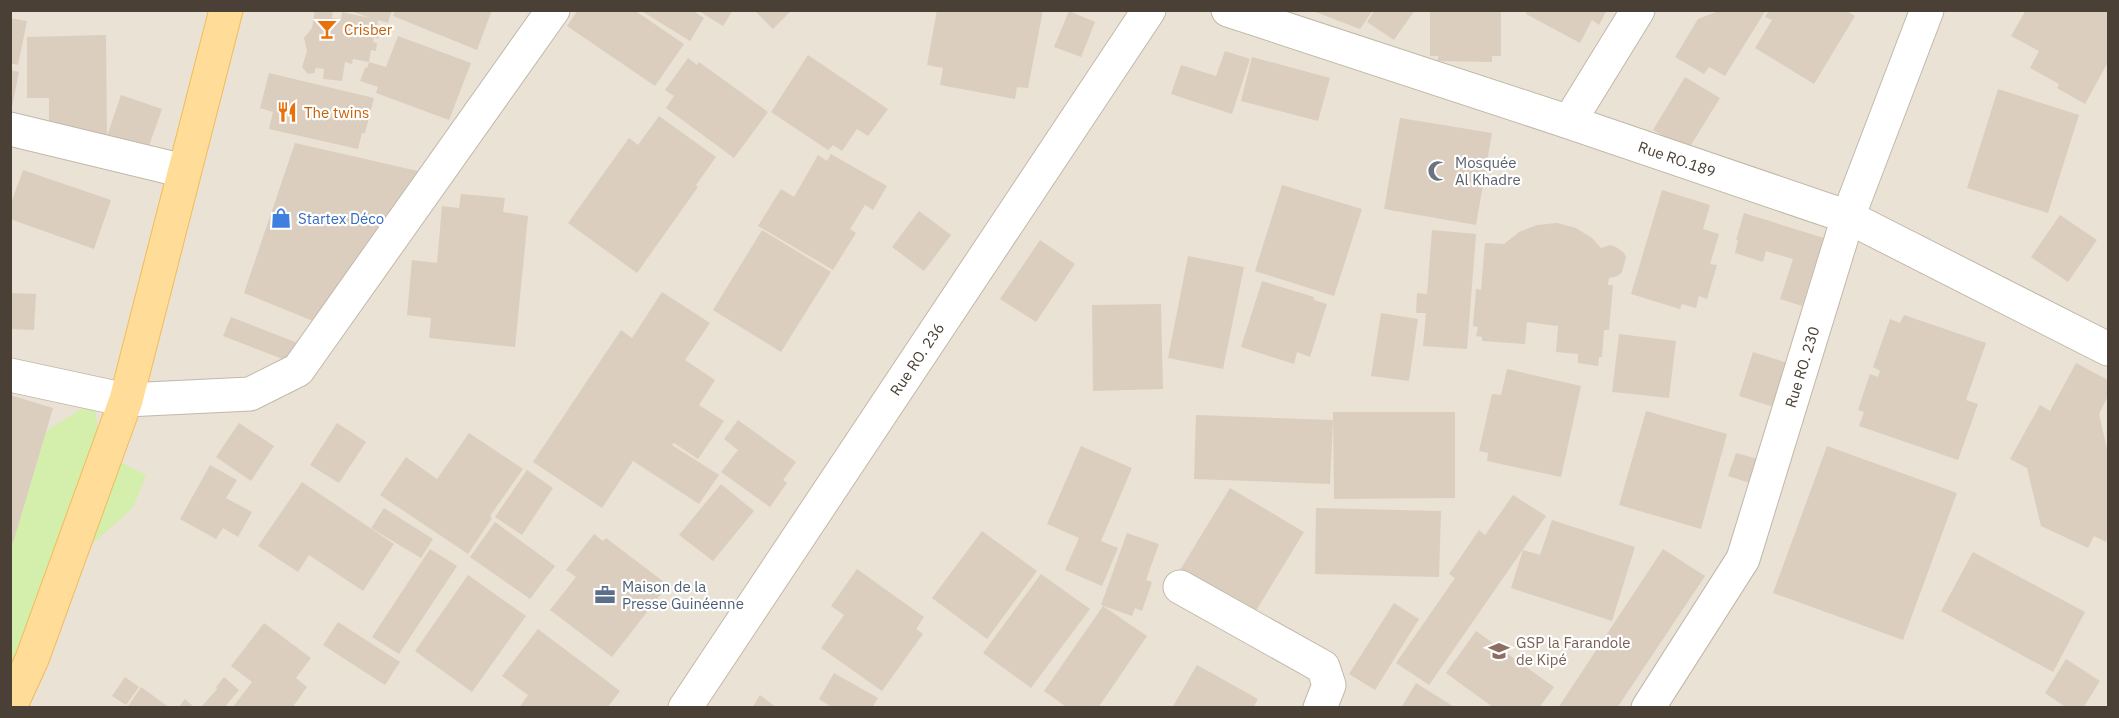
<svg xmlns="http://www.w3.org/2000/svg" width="2119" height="718" font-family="'IBM Plex Sans',sans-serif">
<rect width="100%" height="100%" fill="#f5f0e7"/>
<path fill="#eae2d5" d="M11,11H2108V707H11Z"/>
<path fill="#d4eeab" d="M94,401L99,440L120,462L146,475L133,507L97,540L56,567L11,674V463L16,450Z"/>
<path fill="#dbcebe" d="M315,10H333L332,18L341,19L342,12L370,18L348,10H392L388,23L378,20L377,28L380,29L378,39L374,37L373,42L377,43L376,51L371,50L369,62L353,59L352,64L345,62L342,81L323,79L324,69L316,68L314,73L308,74L302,67L307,51L304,38L312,28Z
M395,10H492L477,50L393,16Z
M578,10H634L684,44L655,86L567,26Z
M640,10H692L704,18L690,41Z
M697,10H733L723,26Z
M754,10H792L773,29Z
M937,10H1043L1028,88L1017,87L1015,99L940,85L943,68L927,65Z
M1310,10H1373L1360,29Z
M1375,10H1415L1394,40L1367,22Z
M1430,10H1501V56H1492V62L1438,61V56H1430Z
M1528,10H1607L1599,25L1592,20L1580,43L1526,14Z
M1721,10H1766L1725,76L1709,67L1704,74L1675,57L1698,19Z
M1769,10H1845L1855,16L1814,84L1755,48L1772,20L1765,17Z
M2026,10H2108V62L2085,104L2057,88L2059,84L2030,68L2039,51L2011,36Z
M1069,11L1095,22L1081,57L1054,47Z
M10,18L27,21L18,65L10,63Z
M106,35L107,136L121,95L162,109L145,157L49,136V98H27V37Z
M398,36L471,63L449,120L376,93L378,87L360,81L365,68H367L369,62L386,67Z
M1225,51L1250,59L1232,114L1171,94L1181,65L1216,76Z
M808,55L888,109L868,136L857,129L842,151L833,145L828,150L771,112Z
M1252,57L1330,78L1318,121L1241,101Z
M688,58L697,65L699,62L768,112L734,158L666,108L674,96L665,90Z
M10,70L19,72L12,107H10Z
M269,73L374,98L365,133H362L358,149L269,129L273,112L260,108Z
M1685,77L1720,98L1688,150L1653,130Z
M1998,89L2079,115L2048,213L1967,188Z
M659,116L716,157L696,185L698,187L637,273L568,223L629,138L638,145Z
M1400,118L1492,133L1476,225L1384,209Z
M295,143L418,171L313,321L244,293Z
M831,154L887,186L873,210L865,205L850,229L856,233L833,270L758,226L781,189L794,197L818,155L827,161Z
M23,170L111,200L94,249L10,219V206Z
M1282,185L1362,209L1334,296L1255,271Z
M1662,190L1710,205L1703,229L1719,234L1710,264L1717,265L1707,299L1699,296L1696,308L1682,304L1680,309L1631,294Z
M461,194L505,198L503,212L528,216L515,347L429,338L431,318L407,315L412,260L437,263L442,206L459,208Z
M919,211L951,235L924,271L892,247Z
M1744,213L1824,238L1802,306L1780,299L1793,259L1766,251L1763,262L1735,253L1738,240H1736Z
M2060,215L2097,240L2068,282L2031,257Z
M1557,223L1576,228L1592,238L1601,248L1610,245L1616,247L1624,253L1626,257L1622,272L1618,276L1609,278L1608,285H1613L1609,330H1604L1602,357H1599L1598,366L1578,363V354L1556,352L1558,326L1527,322L1525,344L1482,341V337L1476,336L1478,327L1473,326L1476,289L1481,290L1485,243L1504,244L1519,232L1537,225Z
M762,230L831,272L781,352L713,310Z
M1432,230L1476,234L1467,349L1423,346L1426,313H1416L1417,293L1427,294Z
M1040,240L1075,264L1036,322L1000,299Z
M1188,256L1244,267L1223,369L1168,358Z
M1262,281L1314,297V300L1327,304L1310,357L1297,352L1294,364L1241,347Z
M662,292L710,323L685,360L715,380L699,405L724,421L698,459L674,443L672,445L719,475L699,504L633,461L602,508L533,462L621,330L632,338Z
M10,293L36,294L34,330L10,329Z
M1161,304L1163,389L1093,391L1092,305Z
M1381,313L1418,319L1409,381L1371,376Z
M1904,315L1986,343L1966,400L1978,404L1958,460L1859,426L1864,412L1858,410L1870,374L1878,377L1880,371L1873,367L1890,319L1900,323Z
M231,317L300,344L293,363L223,336Z
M1619,334L1676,341L1669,398L1612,392Z
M1753,352L1791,364L1777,408L1739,396Z
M2076,363L2108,380V396L2099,414L2108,453V536L2106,542L2094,536L2088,548L2041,526L2027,468L2010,459L2040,405L2050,411Z
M1507,369L1581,386L1561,477L1487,461L1488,453L1479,451L1492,394L1501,395Z
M10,395L53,408L13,543L10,542Z
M1646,411L1727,434L1701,529L1619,505Z
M1333,412H1455V498L1334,499Z
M1196,415L1333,420L1330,484L1194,479Z
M738,420L796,462L783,480L787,483L770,507L721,472L738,450L724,439Z
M239,423L274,446L251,481L216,457Z
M337,423L366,442L339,483L310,465Z
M469,433L523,469L490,516L492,518L468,554L380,495L406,457L437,479Z
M1081,446L1132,468L1101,541L1118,548L1102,586L1065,570L1079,538L1047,524Z
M1827,446L1957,493L1903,640L1773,593Z
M1736,453L1758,459L1750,483L1728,476Z
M210,465L237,480L226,498L252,512L238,537L223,528L216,539L180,519Z
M527,470L553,488L522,535L495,517Z
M302,482L394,544L363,591L309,555L298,572L258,546Z
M721,484L754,511L713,561L679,535Z
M1230,488L1304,532L1254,614L1180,570Z
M1513,495L1546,516L1429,685L1396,663L1455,578L1449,574L1479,530L1485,535Z
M384,508L433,539L421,558L371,528Z
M1316,508L1441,511L1439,577L1315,574Z
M1552,520L1635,547L1612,621L1511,588L1523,550L1540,555Z
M495,522L555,566L530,599L470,557Z
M982,531L1037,571L987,639L932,598Z
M1127,533L1159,544L1146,580L1152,582L1142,611L1135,608L1132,616L1101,605Z
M594,534L603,541L606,538L668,585L612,657L550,610L576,577L566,570Z
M430,549L457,566L399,654L372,637Z
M1663,549L1705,576L1617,708H1558Z
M1973,552L2085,612L2053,672L1941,611Z
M857,569L924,617L916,629L923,634L882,691L821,648L844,615L831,606Z
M1041,574L1090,609L1031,688L983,653Z
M468,575L526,616L472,692L415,651Z
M1394,603L1419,619L1375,690L1349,674Z
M1103,606L1147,636L1098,708H1068L1044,691Z
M338,622L400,662L385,685L323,645Z
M264,623L311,658L296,678L307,687L292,708H232L252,682L231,666Z
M538,629L620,691L607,708H519L528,695L502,676Z
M1476,631L1554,687L1539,708H1494L1446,673Z
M2066,659L2100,681L2083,708H2067L2045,693Z
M1197,665L1258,699L1253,708H1172Z
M834,673L878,698L872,708H833L819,699Z
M125,677L139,687L126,705L112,696Z
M224,677L239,690L224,708H204L202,706L217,689L216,687Z
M1416,683L1456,708H1401Z
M141,687L170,708H127Z
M760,695L777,708H752Z
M185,699L195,708H178Z"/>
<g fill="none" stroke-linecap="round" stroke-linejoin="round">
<g stroke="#c2b8a9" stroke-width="35">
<path id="minor" d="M1228,10L1569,122L1848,217L2108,349
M1569,122L1638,10
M10,129L184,171
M10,375L126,400L250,394L298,370L553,10
M1180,587L1323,667L1329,685L1320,708
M685,708L1149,10
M1648,708L1743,559L1848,217L1927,10"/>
</g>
<g stroke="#f1bc59" stroke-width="35">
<path id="major" d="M10,707L32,659L126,400L226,10"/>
</g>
<use href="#minor" stroke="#fff" stroke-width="33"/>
<use href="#major" stroke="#ffdc97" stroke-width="33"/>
</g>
<defs>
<g id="bar-bare" transform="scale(1.62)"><path d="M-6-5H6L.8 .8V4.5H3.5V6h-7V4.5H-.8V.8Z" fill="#e8710a" stroke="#fff" stroke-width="2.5" paint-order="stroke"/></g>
<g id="restaurant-bare" transform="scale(1.62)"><path d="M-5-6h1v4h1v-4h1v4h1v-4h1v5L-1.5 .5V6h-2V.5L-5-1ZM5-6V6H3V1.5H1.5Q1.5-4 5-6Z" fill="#e8710a" stroke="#fff" stroke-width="2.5" paint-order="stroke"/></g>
<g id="mosque-bare" transform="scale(1.62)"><path d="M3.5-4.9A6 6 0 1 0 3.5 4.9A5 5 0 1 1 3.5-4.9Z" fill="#6b7280" stroke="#fff" stroke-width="2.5" paint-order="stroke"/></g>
<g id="shop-bare" transform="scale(1.62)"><path d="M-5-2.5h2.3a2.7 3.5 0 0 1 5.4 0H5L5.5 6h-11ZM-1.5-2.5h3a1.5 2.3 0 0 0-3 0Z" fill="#3f7fe0" stroke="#fff" stroke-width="2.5" paint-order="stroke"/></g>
<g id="office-bare" transform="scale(1.62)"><path d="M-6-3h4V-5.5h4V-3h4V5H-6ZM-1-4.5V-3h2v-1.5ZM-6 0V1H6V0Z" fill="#5c6f8a" stroke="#fff" stroke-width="2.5" paint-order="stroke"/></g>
<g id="school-bare" transform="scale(1.62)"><path d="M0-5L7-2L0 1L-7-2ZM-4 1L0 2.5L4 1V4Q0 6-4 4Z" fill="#8d6e63" stroke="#fff" stroke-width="2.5" paint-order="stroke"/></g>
</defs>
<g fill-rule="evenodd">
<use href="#bar-bare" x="327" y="29"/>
<use href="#restaurant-bare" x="287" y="112"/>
<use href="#mosque-bare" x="1438" y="171"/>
<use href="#shop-bare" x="281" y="218"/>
<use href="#office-bare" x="605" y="595"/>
<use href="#school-bare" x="1499" y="651"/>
</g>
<g text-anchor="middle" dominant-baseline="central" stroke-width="4.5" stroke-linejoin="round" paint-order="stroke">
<g font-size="15" fill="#c56008" stroke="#fff" text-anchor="start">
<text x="344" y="29">Crisber</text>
<text x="304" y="112">The twins</text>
</g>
<g font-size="15" fill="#4a4035" stroke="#fff">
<text transform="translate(1677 159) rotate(19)">Rue RO.189</text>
<text transform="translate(917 359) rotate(-56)">Rue RO. 236</text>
<text transform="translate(1802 367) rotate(-73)">Rue RO. 230</text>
</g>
<g font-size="15" fill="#5b616d" stroke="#fff" text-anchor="start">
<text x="1455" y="162">Mosquée<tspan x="1455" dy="17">Al Khadre</tspan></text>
</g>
<g font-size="15" fill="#366cbe" stroke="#fff" text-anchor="start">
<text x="298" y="218">Startex Déco</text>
</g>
<g font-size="15" fill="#4e5e75" stroke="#fff" text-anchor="start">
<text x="622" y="586">Maison de la<tspan x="622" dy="17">Presse Guinéenne</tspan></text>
</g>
<g font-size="15" fill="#785e54" stroke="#fff" text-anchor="start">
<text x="1516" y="642">GSP la Farandole<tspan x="1516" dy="17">de Kipé</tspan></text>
</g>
</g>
<rect width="2119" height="718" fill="none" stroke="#4a4035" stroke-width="24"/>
</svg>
